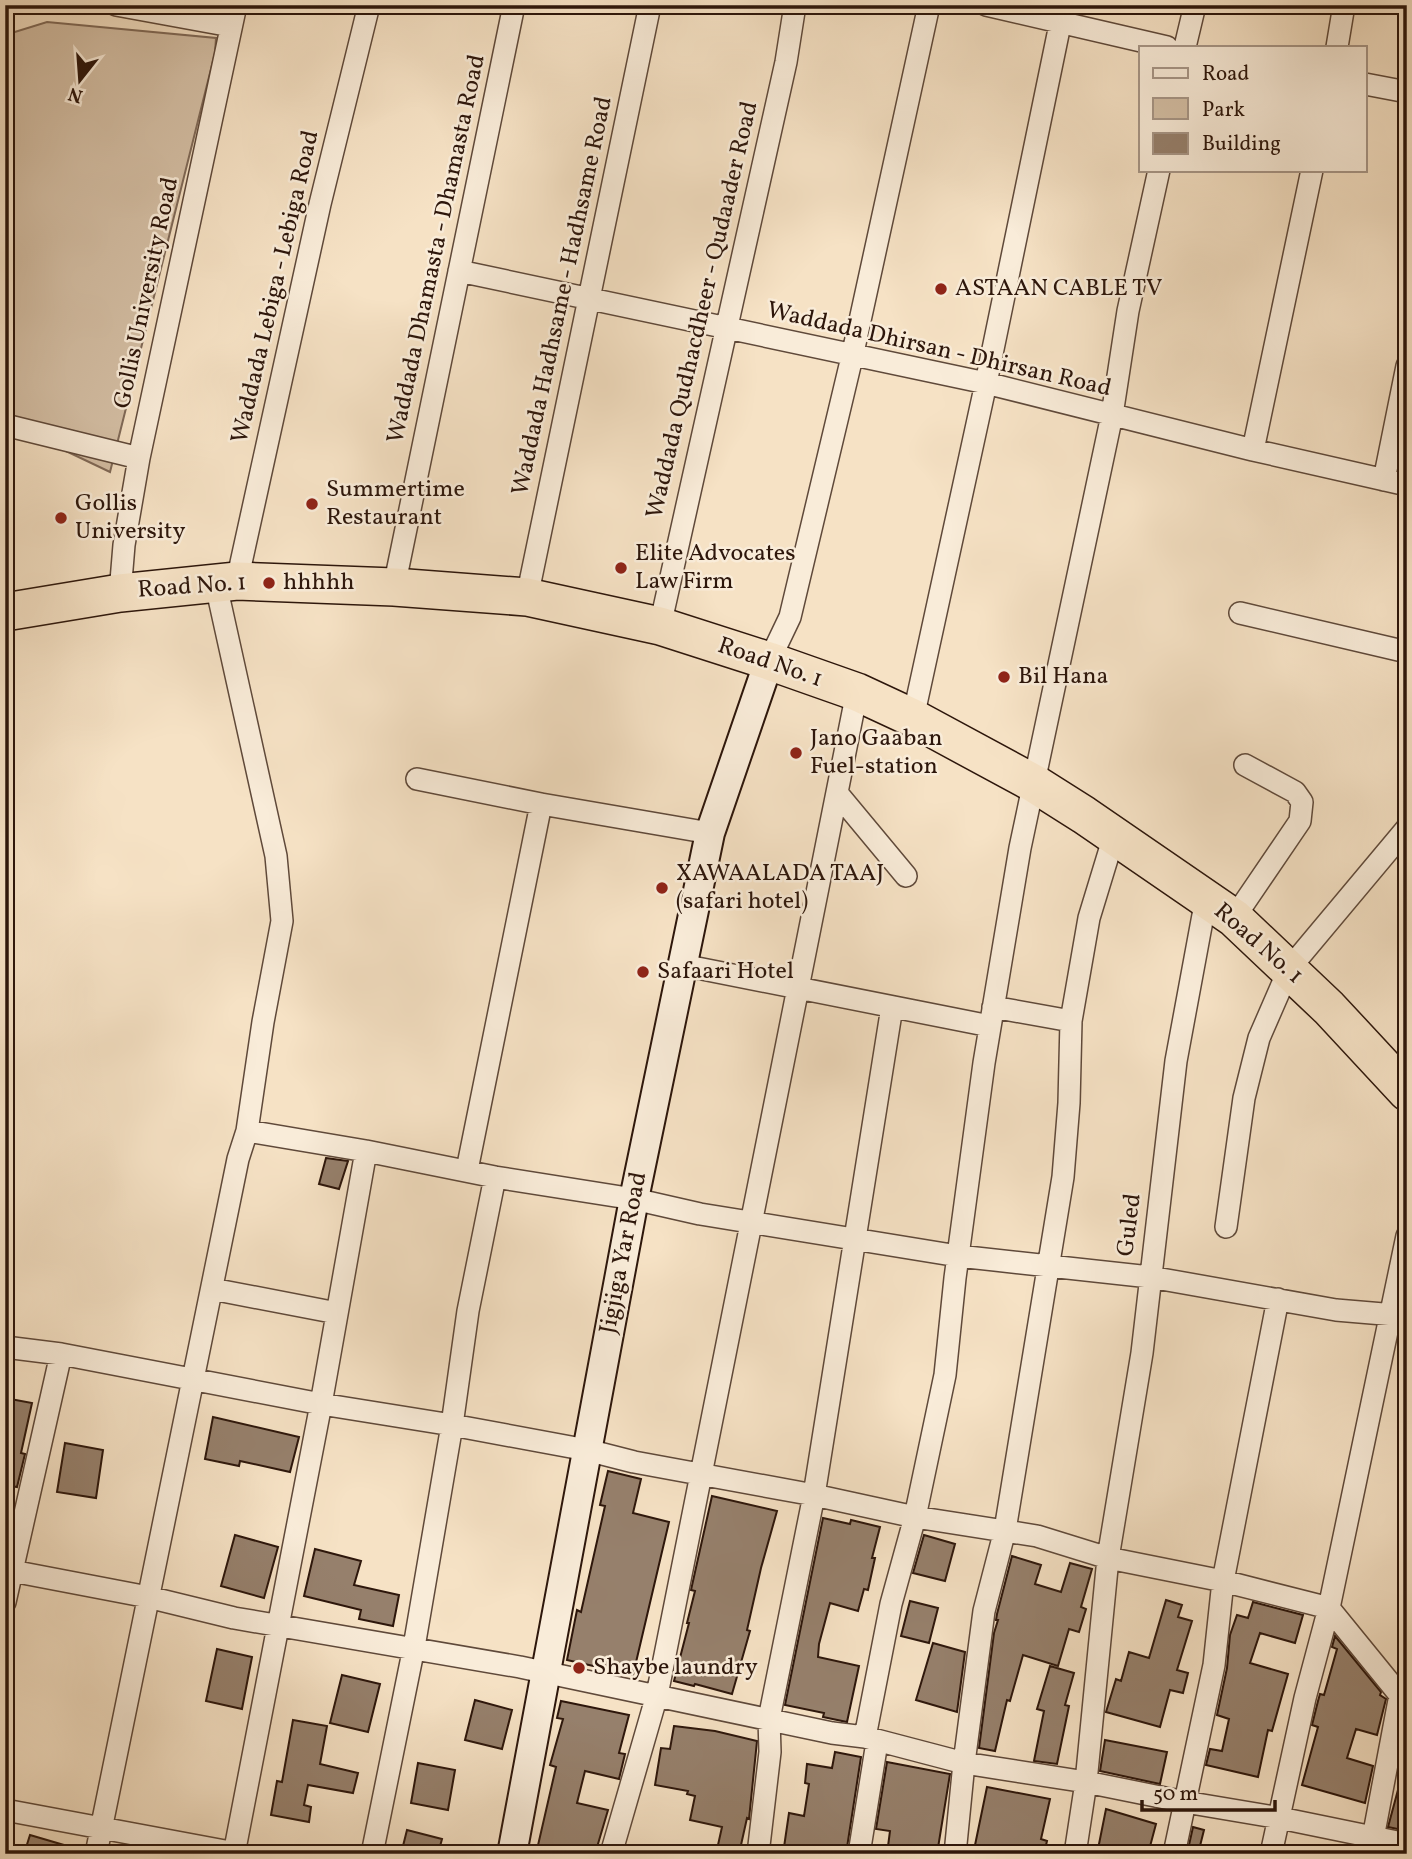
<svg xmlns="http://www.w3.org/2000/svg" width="1412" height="1859" font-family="Vollkorn,serif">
<rect width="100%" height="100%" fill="#f6e2c5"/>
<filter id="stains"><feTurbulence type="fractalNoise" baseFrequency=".00286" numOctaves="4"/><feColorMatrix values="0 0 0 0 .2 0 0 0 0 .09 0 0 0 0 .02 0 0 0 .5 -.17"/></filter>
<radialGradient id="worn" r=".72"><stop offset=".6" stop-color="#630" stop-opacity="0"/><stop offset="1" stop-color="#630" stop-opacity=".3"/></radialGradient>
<path fill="#d4bfa5" stroke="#806a58" stroke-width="2" d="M47,22L216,38L215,53L110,472L5,422V35Z"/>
<path fill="#96806c" stroke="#2d160b" stroke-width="2" d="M326,1158L348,1161L339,1189L319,1184Z
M5,1398L32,1403L21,1453L25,1454L17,1487L5,1485Z
M213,1417L299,1437L290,1472L240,1461L239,1466L205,1459Z
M65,1443L103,1450L96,1498L57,1492Z
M608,1471L641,1479L633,1513L669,1522L633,1675L567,1660L577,1610L581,1612L605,1506L600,1505Z
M712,1496L777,1511L761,1568L747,1630L750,1631L732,1694L695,1684L694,1686L674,1681L689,1623H687L695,1591L691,1590Z
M823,1518L850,1524L851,1520L880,1527L872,1558H875L868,1590L864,1589L858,1611L830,1603L819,1644L818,1657L859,1666L847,1722L823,1717L824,1713L785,1705Z
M235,1535L278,1547L264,1598L221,1586Z
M924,1535L955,1544L945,1581L913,1573Z
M315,1549L361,1561L354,1585L399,1595L393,1626L359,1619L361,1610L304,1596Z
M1012,1556L1041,1565L1035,1584L1061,1592L1070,1563L1092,1569L1081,1607L1086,1609L1079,1632L1069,1629L1058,1666L1023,1655L1010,1701L1007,1700L995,1751L979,1748L994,1633L998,1620H996L997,1614Z
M1166,1600L1182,1605L1178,1617L1192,1621L1177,1670L1188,1673L1183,1693L1170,1690L1160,1727L1106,1712L1116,1679L1121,1681L1129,1652L1149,1658Z
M910,1601L938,1608L929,1643L901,1636Z
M1253,1602L1303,1615L1295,1643L1260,1633L1250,1663L1288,1674L1272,1731L1268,1730L1258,1777L1206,1765L1210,1749L1222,1751L1229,1719L1217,1715L1227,1668L1230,1635L1237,1615L1248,1618Z
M1335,1636L1381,1692L1380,1695L1386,1699L1377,1735L1356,1729L1347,1758L1373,1766L1365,1803L1302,1785L1318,1727L1312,1725L1318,1701L1320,1694L1324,1695L1337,1649L1332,1647Z
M933,1643L965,1652L957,1712L916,1700Z
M217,1649L252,1657L242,1709L206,1701Z
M1050,1666L1074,1673L1065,1705L1069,1706L1057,1764L1034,1761L1044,1711L1037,1709Z
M342,1675L380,1684L368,1732L330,1723Z
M475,1700L512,1710L502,1749L465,1740Z
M561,1701L629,1715L619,1753L625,1754L619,1779L585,1771L577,1803L608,1810L595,1854H536L556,1767L550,1765L563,1719L557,1718Z
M293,1720L327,1726L320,1764L358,1773L353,1793L308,1785L304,1805L311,1807L309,1822L271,1815L277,1781L282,1782Z
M674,1726L715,1731L757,1741L749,1819L747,1818L739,1854H716L722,1827L690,1820L695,1796L687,1794L688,1791L655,1785L661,1748L670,1749Z
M1105,1740L1167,1752L1160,1784L1100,1771Z
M835,1752L861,1757L846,1854H783L789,1813L804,1816L809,1784L805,1783L807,1764L832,1768Z
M887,1762L950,1774L937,1854H887L890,1831L876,1829Z
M418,1763L455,1770L448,1810L411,1803Z
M1402,1775L1407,1776V1831L1388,1827Z
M987,1787L1050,1799L1041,1839L1047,1841L1044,1854H991L974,1850Z
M1106,1809L1156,1824L1148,1854H1097Z
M1193,1827L1204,1830L1198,1854H1187Z
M407,1830L442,1839L438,1854H401Z
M30,1835L81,1850L80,1854H24Z"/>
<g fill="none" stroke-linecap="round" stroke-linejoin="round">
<g stroke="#5f493a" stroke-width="24">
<path id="street" d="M116,5L231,26
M986,5L1167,47
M1185,47L1195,5
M1337,47L1344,5
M1365,84L1407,92
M459,271L986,383L1253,450L1407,485
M5,425L139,458
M1253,450L1312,170
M1384,480L1407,366
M237,581L320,204L369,5
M216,585L276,856L282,921L263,1022L247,1131
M394,587L514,5
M120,593L124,545L139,458L236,5
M527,597L650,5
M1240,613L1407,652
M660,626L786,62L795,5
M769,661L790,617L852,357L929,5
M913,718L986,383L1064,5
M417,779L541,804L710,833
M837,793L906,876
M1234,918L1300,821L1302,802L1295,792L1245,765
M682,965L990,1026
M993,1007L1071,1021
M467,1170L541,804
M1226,1227L1244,1098L1259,1038L1289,969L1407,828
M212,1289L337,1313
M1278,1299L1223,1581L1329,1608L1407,1704
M5,1347L61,1354L321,1404L452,1425L587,1450L634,1462L814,1495L915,1517L1037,1536L1108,1558L1223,1581L1214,1665L1174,1854
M5,1569L12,1571L61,1354
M5,1602L12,1571L148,1597L234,1618L520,1667L832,1733L865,1737L964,1763L1086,1782L1185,1802L1280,1818L1407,1844
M865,1737L891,1604L915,1517L945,1375L955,1278L984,1063L1020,848L1112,415L1128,311L1159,170
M5,1810L241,1854
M96,1854L238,1159L247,1131L366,1151L495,1177L634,1199L700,1214L958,1256L1150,1277L1336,1310L1407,1316
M234,1854L321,1404L366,1151
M372,1854L414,1647L452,1425L468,1311L495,1177
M611,1854L657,1695L857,692
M758,1854L770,1752L769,1719L814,1495L892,1007
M859,1854L877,1742
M955,1854L964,1763L984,1611L1005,1530L1063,1177L1069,1103L1071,1021L1089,918L1114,836
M1075,1854L1086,1782L1108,1558L1142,1353L1176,1061L1206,899
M1271,1854L1305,1698L1329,1608L1407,1236
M1370,1854L1400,1695"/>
</g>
<g stroke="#2d160b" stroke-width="32">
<path id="secondary" d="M512,1854L634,1199L710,833L769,661"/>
</g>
<g stroke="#2d160b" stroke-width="40">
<path id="highway" d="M5,612L120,593L237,581L394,587L527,597L660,626L769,661L857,692L913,718L1035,784L1084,815L1234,918L1329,1008L1407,1092"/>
</g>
<use href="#street" stroke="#f9ecd9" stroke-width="21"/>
<use href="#secondary" stroke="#f9ecd9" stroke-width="28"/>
<use href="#highway" stroke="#f6e2c5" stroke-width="37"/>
</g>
<g fill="#8f2418" stroke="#f9ecd9" stroke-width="2.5">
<circle cx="941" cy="289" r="7"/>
<circle cx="312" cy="504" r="7"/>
<circle cx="61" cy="518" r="7"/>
<circle cx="621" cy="568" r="7"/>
<circle cx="269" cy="583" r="7"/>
<circle cx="1004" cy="677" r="7"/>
<circle cx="796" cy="753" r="7"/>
<circle cx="662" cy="888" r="7"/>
<circle cx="643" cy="972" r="7"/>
<circle cx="579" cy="1668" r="7"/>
</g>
<g text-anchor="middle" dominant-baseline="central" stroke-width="5" stroke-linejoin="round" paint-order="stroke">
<g font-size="24" fill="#2d160b" stroke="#f9ecd9">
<text transform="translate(437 249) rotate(-78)">Waddada Dhamasta - Dhamasta Road</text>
<text transform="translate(276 287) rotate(-77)">Waddada Lebiga - Lebiga Road</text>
<text transform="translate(147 293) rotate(-78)">Gollis University Road</text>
<text transform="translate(563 296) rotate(-78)">Waddada Hadhsame - Hadhsame Road</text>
<text transform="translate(703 310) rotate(-77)">Waddada Qudhacdheer - Qudaader Road</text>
<text transform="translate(939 350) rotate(13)">Waddada Dhirsan - Dhirsan Road</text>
<text transform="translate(192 587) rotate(-4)">Road No. 1</text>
<text transform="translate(770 663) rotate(19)">Road No. 1</text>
<text transform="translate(1258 944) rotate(41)">Road No. 1</text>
<text transform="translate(1130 1225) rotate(-83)">Guled</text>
<text transform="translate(624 1253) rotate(-79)">Jigjiga Yar Road</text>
</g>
<g font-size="24" fill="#2d160b" stroke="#f9ecd9" text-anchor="start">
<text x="955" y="289">ASTAAN CABLE TV</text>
<text x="326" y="490">Summertime<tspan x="326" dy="28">Restaurant</tspan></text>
<text x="75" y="504">Gollis<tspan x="75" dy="28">University</tspan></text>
<text x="635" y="554">Elite Advocates<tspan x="635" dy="28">Law Firm</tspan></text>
<text x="283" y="583">hhhhh</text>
<text x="1018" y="677">Bil Hana</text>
<text x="810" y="739">Jano Gaaban<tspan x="810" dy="28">Fuel-station</tspan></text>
<text x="676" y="874">XAWAALADA TAAJ<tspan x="676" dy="28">(safari hotel)</tspan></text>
<text x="657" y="972">Safaari Hotel</text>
<text x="593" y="1668">Shaybe laundry</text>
</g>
</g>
<rect width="1412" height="1859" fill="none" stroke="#f6e2c5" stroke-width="28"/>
<rect x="7" y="7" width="1398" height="1845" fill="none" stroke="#2d160b" stroke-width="3.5"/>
<rect x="14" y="14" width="1384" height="1831" fill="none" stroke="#2d160b" stroke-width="2"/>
<rect x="1139" y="46" width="228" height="126" fill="#f9ecd9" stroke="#a79687" stroke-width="2"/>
<rect x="1153" y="68" width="35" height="10" fill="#f9ecd9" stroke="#a79687" stroke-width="2"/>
<text x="1202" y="80" font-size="21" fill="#2d160b">Road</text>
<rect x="1153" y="98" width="35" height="21" fill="#d4bfa5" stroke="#a79687" stroke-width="2"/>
<text x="1202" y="116" font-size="21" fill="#2d160b">Park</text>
<rect x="1153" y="133" width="35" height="21" fill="#96806c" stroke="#a79687" stroke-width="2"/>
<text x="1202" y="150" font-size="21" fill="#2d160b">Building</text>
<g transform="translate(80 80) rotate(197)" stroke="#f9ecd9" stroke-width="5" paint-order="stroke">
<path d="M0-5L12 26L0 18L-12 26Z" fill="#2d160b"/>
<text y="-10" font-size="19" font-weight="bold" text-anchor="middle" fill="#2d160b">N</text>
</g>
<path d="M1142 1800v10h133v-10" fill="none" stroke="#2d160b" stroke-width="3.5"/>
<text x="1153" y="1800" font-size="21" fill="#2d160b" stroke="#f9ecd9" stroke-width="5" paint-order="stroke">50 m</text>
<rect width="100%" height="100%" filter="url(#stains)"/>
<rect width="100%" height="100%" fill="url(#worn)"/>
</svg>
